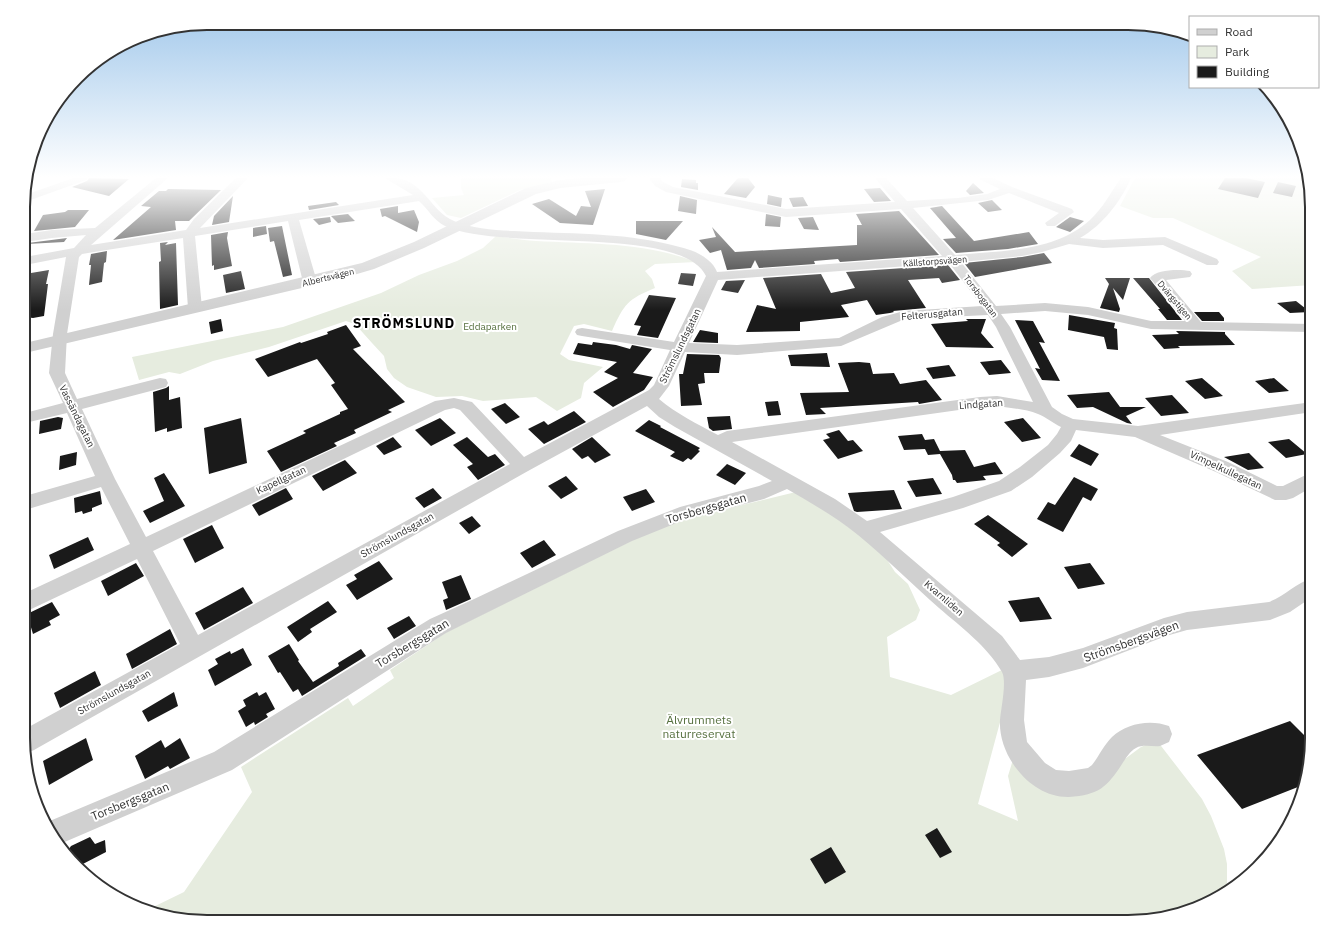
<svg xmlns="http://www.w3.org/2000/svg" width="1335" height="945" font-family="'IBM Plex Sans',sans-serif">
<rect width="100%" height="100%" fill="#fff"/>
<path fill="#e6ecdf" d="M461,178H551L552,182L520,190L461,218L447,215L432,198L464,195L461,188Z
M1135,178H1307L1312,195V285L1252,289L1232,271L1261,257L1173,218H1153L1120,206Z
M496,236C510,238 523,240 536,241C590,244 644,242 696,262L655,264L645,271L652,279L655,288C628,299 624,304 612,331L584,324L574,326L560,354L569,360L603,367L584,383L581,398L557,411L536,397L483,401L462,396L436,397L407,387L394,378L387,369L384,356L372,343L355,324L346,321L269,347L213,361L180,374L169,372L139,380L132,357L283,327L381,293L419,275L457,261L483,248Z
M800,491L882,552L895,572L908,584L920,610L916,620L887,637L890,677L951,695L1006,668V700L978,804L1018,821L1008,776L1015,753L1043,781L1114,767L1141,747L1148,744L1158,742L1202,799L1211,816L1224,849L1227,864V883L1225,890L1210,903L1128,922H195L145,911L184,892L252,792L241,767L348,698L353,706L394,678L390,670L447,632L633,540L676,521Z"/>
<path fill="#1a1a1a" d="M89,178L129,179L109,196L72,187L87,181Z
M738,178H748L755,187L746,198L724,194Z
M1225,178H1246L1265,182L1258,198L1218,189Z
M682,179L696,180V183H698V190L681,187Z
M1278,182L1296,186L1292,197L1273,193Z
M973,183L984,193L970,195L966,191Z
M880,188L891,201L874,202L864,189Z
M168,189L221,190L189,221H175L176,230L113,240L151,207L141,206L159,191H166Z
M605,189L593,225L560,223L532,204L549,199L576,216L581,206L591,207L585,191Z
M768,195L782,198L781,207L767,204Z
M233,196L229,222L212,225L214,216Z
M680,196L697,200L696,214L678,211Z
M803,197L808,206L793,207L789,198Z
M992,200L1002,210L988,212L978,203Z
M336,202L339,205L309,210L308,206Z
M398,206V213L414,210L419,222L417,232L385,216L382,217L380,209Z
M942,206L974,241L1029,232L1038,244L1008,249L956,253L943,239L956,238L930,208Z
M68,210H89L75,227L34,231L43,215L65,212Z
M899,211L939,255L840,262L838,259L814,261L815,264L759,268L755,260L751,268L727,270L721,250L710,253L699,240L716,237L712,227L735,252L857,245V225H862L856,214Z
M348,214L355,221L338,223L331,216Z
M766,214L781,217L780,227L765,226Z
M330,217L331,222L319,225L313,219Z
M813,217L819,230L804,229L798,218Z
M1070,217L1084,221L1070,232L1056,227Z
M636,221H683L666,240L636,234Z
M266,226L267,234L253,237V228Z
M282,226L292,275L283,277L274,241L270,242L268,228Z
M228,232L227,238L232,266L214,270V265L212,266L211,235Z
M67,238L64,242L27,244L28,243Z
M168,242L165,245L176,243L178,305L160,309L159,262L161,261L160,243Z
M107,251L106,262L104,263L102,282L89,285L91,265H89L91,254Z
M1044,253L1052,263L975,277L964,263L1022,257Z
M948,265L960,280L942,283L939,278L908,280L926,308L893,311L894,312L890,313L876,315L867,300L841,305L849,317L800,322V331L746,332L757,305L776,309L763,278L821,274L831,293L855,288L846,272Z
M49,270L46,284H48L44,316L33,318L25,317V274Z
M241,271L245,289L226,293L223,275Z
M681,273L696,274L693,286L678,284Z
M1105,278H1130L1123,300L1113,288L1120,309L1119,312L1100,308L1109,284Z
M1133,278H1149L1182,320H1167L1158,309H1160Z
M745,280L738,293L721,290L726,281Z
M649,295L676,298L658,338L637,335L641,326L634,325Z
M1296,301L1310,312L1290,313L1277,303Z
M1194,312H1219L1224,318V321H1202Z
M1069,315L1115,323L1114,328L1117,329L1118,350L1107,349L1104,337L1068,330Z
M221,319L223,331L211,334L209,322Z
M966,319H986L981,333L994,348L946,347L931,324L968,321Z
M1015,320L1033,321L1045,343L1039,342L1060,381L1042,380L1035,368L1040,369Z
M346,325L361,346L353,349L405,402L388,410L392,412L354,430L356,433L334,443L337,446L281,472L267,451L306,433L303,431L340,414V412L348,409L331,385L335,383L317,359L268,377L255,359L300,342L301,343L328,334L327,332Z
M700,330L718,333V343L693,342Z
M1176,331L1225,332V334L1235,345L1178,346L1180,348L1164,349L1152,335L1179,334Z
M593,342L616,345L630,349L632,345L652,349L633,373L653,377L644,390L613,407L593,392L618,378L604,372L617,362L573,354L578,343L592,345Z
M827,353L830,367L791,366L788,355Z
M687,354L719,355L721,358L719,373H704L705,383L698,384L702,405L681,406L679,374H683Z
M1001,360L1011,373L989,375L980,362Z
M859,362L870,363L873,374L894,373L900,384L926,380L942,400L919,404L918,402L820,408L826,414L806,415L800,393L849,392L838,363Z
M949,365L956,376L933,379L926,368Z
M1202,378L1223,396L1205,399L1185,381Z
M1274,378L1289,391L1269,393L1255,381Z
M169,386V400L180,397L182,428L167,432V428L155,432L153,392L166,388Z
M1109,392L1120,407H1146L1126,416L1132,424L1127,423L1093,407L1077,408L1067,395Z
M1172,395L1189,413L1161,416L1145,398Z
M778,401L781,415L768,416L765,402Z
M505,403L520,417L506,424L491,409Z
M574,411L586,422L544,444L528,429L544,421L548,425Z
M730,416L732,429L713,431L709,428L707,417Z
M58,417L63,418L61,429L39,434L40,421Z
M241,418L247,463L209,474L204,428Z
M440,418L456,433L431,446L415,430Z
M1023,418L1041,438L1022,442L1004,422Z
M649,420L661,426L660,427L700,448L698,450L700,451L691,460L688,458L683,462L670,456L675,452L635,431Z
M839,430L848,441L853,440L863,451L838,459L823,440L830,438L826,434Z
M922,434L925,440L934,439L940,451L965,450L974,467L995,462L1003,474L983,476L986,480L957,483L955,480H953L952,475L940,454L928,455L925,449L904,450L898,436Z
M393,437L402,447L384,455L376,446Z
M467,437L488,457L495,454L505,465L478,480L467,467L473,464L453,445Z
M592,437L611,455L595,463L588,456L582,459L572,449Z
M1289,439L1307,454L1286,458L1268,442Z
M1079,444L1099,454L1091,466L1070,456Z
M77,452L76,465L59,470L60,456Z
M1249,453L1264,468L1248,470L1224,457Z
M345,460L357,473L323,491L312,476Z
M727,464L746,473L735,485L716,475Z
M164,473L185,506L150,523L143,511L164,501L154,478Z
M566,476L578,489L561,499L548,486Z
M1074,477L1098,489L1091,501L1083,497L1063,532L1037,519L1048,502L1055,505Z
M933,478L942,494L916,497L907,481Z
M286,488L293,499L259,516L252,505Z
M433,488L442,498L424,508L415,498Z
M646,489L655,502L632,511L623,497Z
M894,490L902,509L857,512L854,511L848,493Z
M100,491L102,504L92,508V511L83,514L82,511L75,513L74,498Z
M988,515L1028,544L1012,557L997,545L1000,543L974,524Z
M472,516L481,526L469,534L459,523Z
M212,525L224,548L195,563L183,539Z
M88,537L94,550L54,569L49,555Z
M544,540L556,555L532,568L520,553Z
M379,561L393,579L357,600L346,585L357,579L354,575Z
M136,563L144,576L108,596L101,581Z
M1090,563L1105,584L1078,589L1064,567Z
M461,575L471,599L446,610L443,600L448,598L442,582Z
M243,587L253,603L204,630L195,613Z
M1039,597L1052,619L1020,622L1008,601Z
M328,601L337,612L310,629L312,632L298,642L287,627Z
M52,602L60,615L49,621L51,625L33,634L27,614Z
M409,616L416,626L394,639L387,628Z
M170,629L177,644L132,669L126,654Z
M289,644L299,660L298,661L313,682L339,666L338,663L361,649L366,656L302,696L298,689L293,692L280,672L278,673L268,656Z
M243,648L252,665L215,686L208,670L218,664L215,659L230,651L231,654Z
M95,671L101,685L60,708L54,693Z
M174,692L178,706L148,722L142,711Z
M257,692L259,696L266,692L275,709L266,714L268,717L255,725L254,722L246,727L238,711L246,706L243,700Z
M1290,721L1312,743V750L1303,785L1242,809L1197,755Z
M86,738L93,760L49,785L43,761Z
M180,738L190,758L170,769L168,766L145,779L135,756L161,740L165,748Z
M937,828L952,852L940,858L925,835Z
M90,837L95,844L105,840L106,852L79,866L67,852L71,846Z
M831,847L846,872L825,884L810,859Z"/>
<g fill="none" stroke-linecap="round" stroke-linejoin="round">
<path fill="#d0d0d0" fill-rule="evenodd" d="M73,178H88L86,180L25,202V195Z
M156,178H168L91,245L186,230L194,219L236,178H248L200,228L413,195L385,178C423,174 428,210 454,221C472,229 496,230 514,231C567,234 620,232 672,245C684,248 698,251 708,260C712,263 715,267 717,272L942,256L901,209L786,217L666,192L655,186L649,178H660L663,182L673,187L786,209L895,202L875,178H886L907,201L958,198L987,194L1000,189L981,180L979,178H993L1012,187L1072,209L1074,212L1055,226H1047L1045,223L1059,213L1009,193L988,200L913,208L955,255C1000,251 1055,252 1090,220C1103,208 1111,192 1121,178H1131C1121,201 1103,225 1080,238L1103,240L1165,237L1217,259L1219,262L1217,265H1207L1163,245L1103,248L1069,244L1042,252L1022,256L961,262L996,306L1045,303L1088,307L1151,321H1185L1150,278C1156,269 1180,269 1190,271L1192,274L1190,277L1166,280L1201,322L1312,324V332L1151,329L1088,315L1045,311L1001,314L1010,327L1052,407L1062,414L1073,419L1138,426L1312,402V412L1160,435L1228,462L1277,486H1283L1312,472V487L1293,498L1286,500H1275L1216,472L1135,437L1076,430L1071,441L1060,453L1032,477L1011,491L963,508L880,532L1002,636L1020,660L1049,657L1083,648L1164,618L1187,612L1269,602C1285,596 1296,583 1312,578V597L1290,612L1270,620L1187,630L1166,636L1083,668L1049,677L1026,680L1024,720L1027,742L1045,763L1056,770L1069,771L1088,768L1092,765C1099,756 1104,745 1112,737C1126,723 1151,719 1169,726L1172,734L1169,742C1166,743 1163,745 1160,746C1153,747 1143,744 1136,748C1130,751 1126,758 1122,764C1107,787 1099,795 1069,797C1031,798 998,756 1000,720C1001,709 1007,681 1002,672C987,646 961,627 939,608C912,584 886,558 858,535C836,517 811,503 787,489L764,499L684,520L632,541L446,633L232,770L60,844L48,830L45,823L214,752L430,619L472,600L618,531L680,507L759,486L772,481L675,427L659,417L647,406L528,471L34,750L25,754V729L180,644L137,559L25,612V593L130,544L101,487L25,510V496L95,476L67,413L25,423V413L63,403L49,373L53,334L66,257L25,265V257L74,248L86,235L52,238L25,242V234L52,230L95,228ZM419,201C428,209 434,221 445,226C500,252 681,224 706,276L674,342L582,328L577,329L575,332L577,335L582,336L670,350L654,385L649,390L524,457L472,402L454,398L435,401L146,537L115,479L82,409L166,387L168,383L166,379L160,378L77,399L65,373L67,334L79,257L82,254L94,252L183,238L188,308L190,311L195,312L200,311L202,308L195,236L288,221L303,282L305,285H315L317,282L299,220ZM949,263L982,306L904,311L882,317L839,338L737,345L689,343L718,280ZM988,315L996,327L1033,402L997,396L980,397L727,431L718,435C697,424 677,414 659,399L669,386L685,352L737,355L841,346L905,319ZM997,406C1011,408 1025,409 1038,414C1046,417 1053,423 1061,427L1057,434L1048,445L1020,467L999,481L953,497L867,521L835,499L732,442L980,407ZM454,408L460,410L510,464L198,635L153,551L445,410Z"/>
<path fill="#d0d0d0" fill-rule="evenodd" d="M582,178H627L625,181L620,182L560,188L536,194L424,248L374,269L340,279L25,353V343L362,263L414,242L526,188L560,180Z"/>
</g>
<linearGradient id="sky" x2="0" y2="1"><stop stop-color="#9ec6ea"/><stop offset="0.57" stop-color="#fff"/><stop offset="1" stop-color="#fff" stop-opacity="0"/></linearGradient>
<rect width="1335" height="310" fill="url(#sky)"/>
<g text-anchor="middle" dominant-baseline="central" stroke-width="4" stroke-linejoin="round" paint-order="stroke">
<g font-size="9" fill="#333" stroke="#fff">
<text transform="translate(935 261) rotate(-4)">Källstorpsvägen</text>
<text transform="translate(328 277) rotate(-14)">Albertsvägen</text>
<text transform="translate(981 296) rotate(53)">Torsbogatan</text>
<text transform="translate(1175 300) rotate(50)">Dvärgstigen</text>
</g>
<g font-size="10" fill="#333" stroke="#fff">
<text transform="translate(932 314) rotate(-5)">Felterusgatan</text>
<text transform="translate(680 346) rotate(-64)">Strömslundsgatan</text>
<text transform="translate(981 404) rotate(-4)">Lindgatan</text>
<text transform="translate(77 416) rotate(64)">Vassändagatan</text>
<text transform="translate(1226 470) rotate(25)">Vimpelkullegatan</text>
<text transform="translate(281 480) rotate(-25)">Kapellgatan</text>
<text transform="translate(397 535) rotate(-29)">Strömslundsgatan</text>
<text transform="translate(944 598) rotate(41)">Kvarnliden</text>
<text transform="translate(114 692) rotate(-29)">Strömslundsgatan</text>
</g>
<g font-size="10" fill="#56703f" stroke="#fff">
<text x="490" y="326">Eddaparken</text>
</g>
<g font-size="12" fill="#333" stroke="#fff">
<text transform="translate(706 508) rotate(-16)">Torsbergsgatan</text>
<text transform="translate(1131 641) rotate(-20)">Strömsbergsvägen</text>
<text transform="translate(412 643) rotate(-31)">Torsbergsgatan</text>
<text transform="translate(130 801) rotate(-22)">Torsbergsgatan</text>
</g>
<g font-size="12" fill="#56703f" stroke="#fff">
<text x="699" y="719">Älvrummets<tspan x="699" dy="14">naturreservat</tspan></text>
</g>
<g font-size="14" font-weight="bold" letter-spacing="1" fill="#000" stroke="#fff">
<text x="404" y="323">STRÖMSLUND</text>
</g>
</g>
<path d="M0 0H1335V945H0ZM207 30H1128A177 177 0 0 1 1305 207V738A177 177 0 0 1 1128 915H207A177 177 0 0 1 30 738V207A177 177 0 0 1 207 30Z" fill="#fff" fill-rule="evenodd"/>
<path fill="none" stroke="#333" stroke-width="2" d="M207 30H1128A177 177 0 0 1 1305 207V738A177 177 0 0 1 1128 915H207A177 177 0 0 1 30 738V207A177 177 0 0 1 207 30Z"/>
<rect x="1189" y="16" width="130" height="72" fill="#ffffff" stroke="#adadad"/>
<rect x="1197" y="29" width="20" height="6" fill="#d0d0d0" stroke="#adadad"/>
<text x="1225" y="36" font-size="12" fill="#333333">Road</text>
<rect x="1197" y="46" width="20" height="12" fill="#e6ecdf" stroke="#adadad"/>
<text x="1225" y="56" font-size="12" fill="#333333">Park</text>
<rect x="1197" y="66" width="20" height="12" fill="#1a1a1a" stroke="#adadad"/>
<text x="1225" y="76" font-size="12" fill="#333333">Building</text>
</svg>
